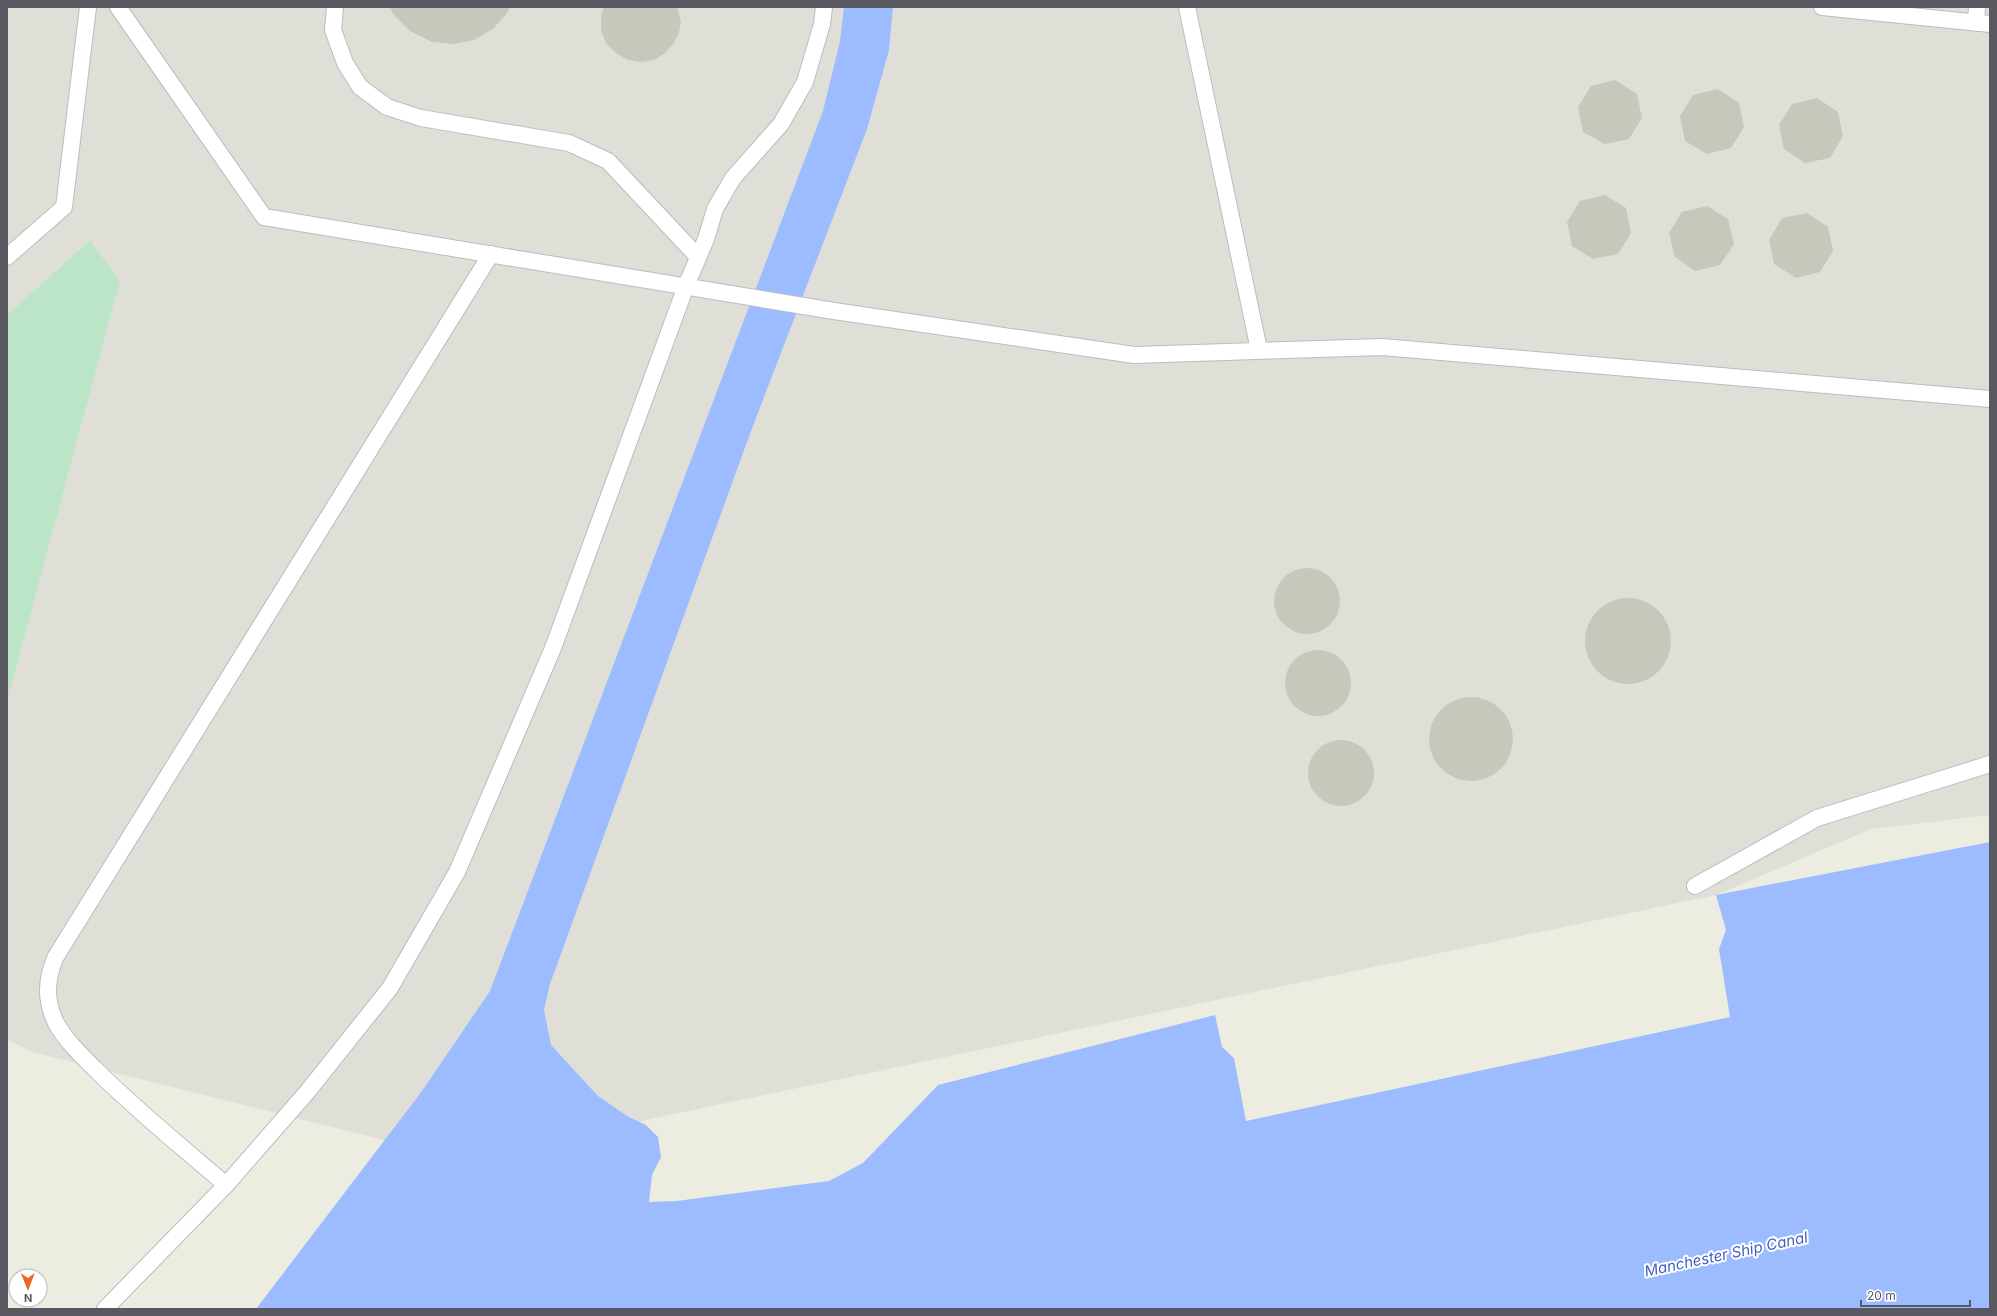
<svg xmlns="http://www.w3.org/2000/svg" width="1997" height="1316" font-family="Inter,sans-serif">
<rect width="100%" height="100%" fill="#ecece0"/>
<path fill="#dfdfd8" d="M7,7H1990V815L1871,829L1716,895L460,1159L32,1052L7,1039V702L120,281L90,240L7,315Z"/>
<path fill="#bbe5c6" d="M90,240L120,281L7,702V315Z"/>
<path fill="#9dbcff" d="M844,7H893L889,50L867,129L751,431L550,984L544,1010L551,1045L598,1096L627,1116L646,1125L658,1137L661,1157L652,1175L649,1202L677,1201L829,1181L863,1163L938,1085L1215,1015L1222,1047L1234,1058L1246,1121L1730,1017L1719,949L1726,930L1716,895L1990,842V1309H256L422,1091L490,991L823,111L840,41Z"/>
<path fill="#c7c7bc" d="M390,7H510L507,13L493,29L474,40L453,44L432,42L410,31L393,14Z
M604,7H677L681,21L679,33L673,44L665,53L654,60L642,62L628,60L616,53L606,43L601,30V16Z
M1615,80L1637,94L1642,118L1629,139L1605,144L1583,132L1578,107L1591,86Z
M1718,89L1739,103L1744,127L1731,148L1707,154L1685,141L1680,116L1693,95Z
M1817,98L1838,112L1843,136L1830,158L1805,163L1784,149L1779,125L1792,104Z
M1605,195L1626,208L1631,233L1618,254L1593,259L1572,246L1567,222L1580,201Z
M1707,206L1728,219L1734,244L1720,265L1695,271L1675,257L1669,233L1682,212Z
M1807,213L1828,227L1833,251L1820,272L1796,278L1774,264L1769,240L1782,218Z
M1274 601a33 33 0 1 1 66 0a33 33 0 1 1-66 0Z
M1585 641a43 43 0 1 1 86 0a43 43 0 1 1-86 0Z
M1285 683a33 33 0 1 1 66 0a33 33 0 1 1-66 0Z
M1429 739a42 42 0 1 1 84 0a42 42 0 1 1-84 0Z
M1308 773a33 33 0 1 1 66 0a33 33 0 1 1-66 0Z"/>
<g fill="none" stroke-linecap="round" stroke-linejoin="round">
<g stroke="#bbbbc2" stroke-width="18">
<path id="service" d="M118,7L264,217L834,311L1134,355L1382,347L1990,399
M335,7L333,30L345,63L360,87L387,107L421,118L569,143L608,161L698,257
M1187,7L1259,350
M1822,7L1990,24
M1976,23L1977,7
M7,257L64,207L88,7
M1695,886L1817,818L1990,764
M226,1185C182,1147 136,1110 95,1069C81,1055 66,1041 56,1023C45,1000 46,981 55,958L491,254
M105,1309L226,1185L308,1091L390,988L457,872L553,648L686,286L706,239L715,209L733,178L781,124L805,82L822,24L824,7"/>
</g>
<use href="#service" stroke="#fff" stroke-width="16"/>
</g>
<g text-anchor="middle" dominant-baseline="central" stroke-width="4" stroke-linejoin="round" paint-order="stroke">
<g font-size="15" font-style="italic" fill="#3f5fc3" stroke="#fff">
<text transform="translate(1726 1254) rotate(-12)">Manchester Ship Canal</text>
</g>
</g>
<rect width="1997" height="1316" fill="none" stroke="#595a61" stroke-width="16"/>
<g transform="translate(28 1288) rotate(179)"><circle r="19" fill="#ffffff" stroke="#bdbdc0"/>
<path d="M0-3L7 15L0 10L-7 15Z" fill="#ea6728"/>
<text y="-6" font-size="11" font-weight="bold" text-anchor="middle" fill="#595a61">N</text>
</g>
<path d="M1861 1300v6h109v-6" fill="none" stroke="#595a61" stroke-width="2"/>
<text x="1867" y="1300" font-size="12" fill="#595a61" stroke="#ffffff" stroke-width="3" paint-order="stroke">20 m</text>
</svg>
